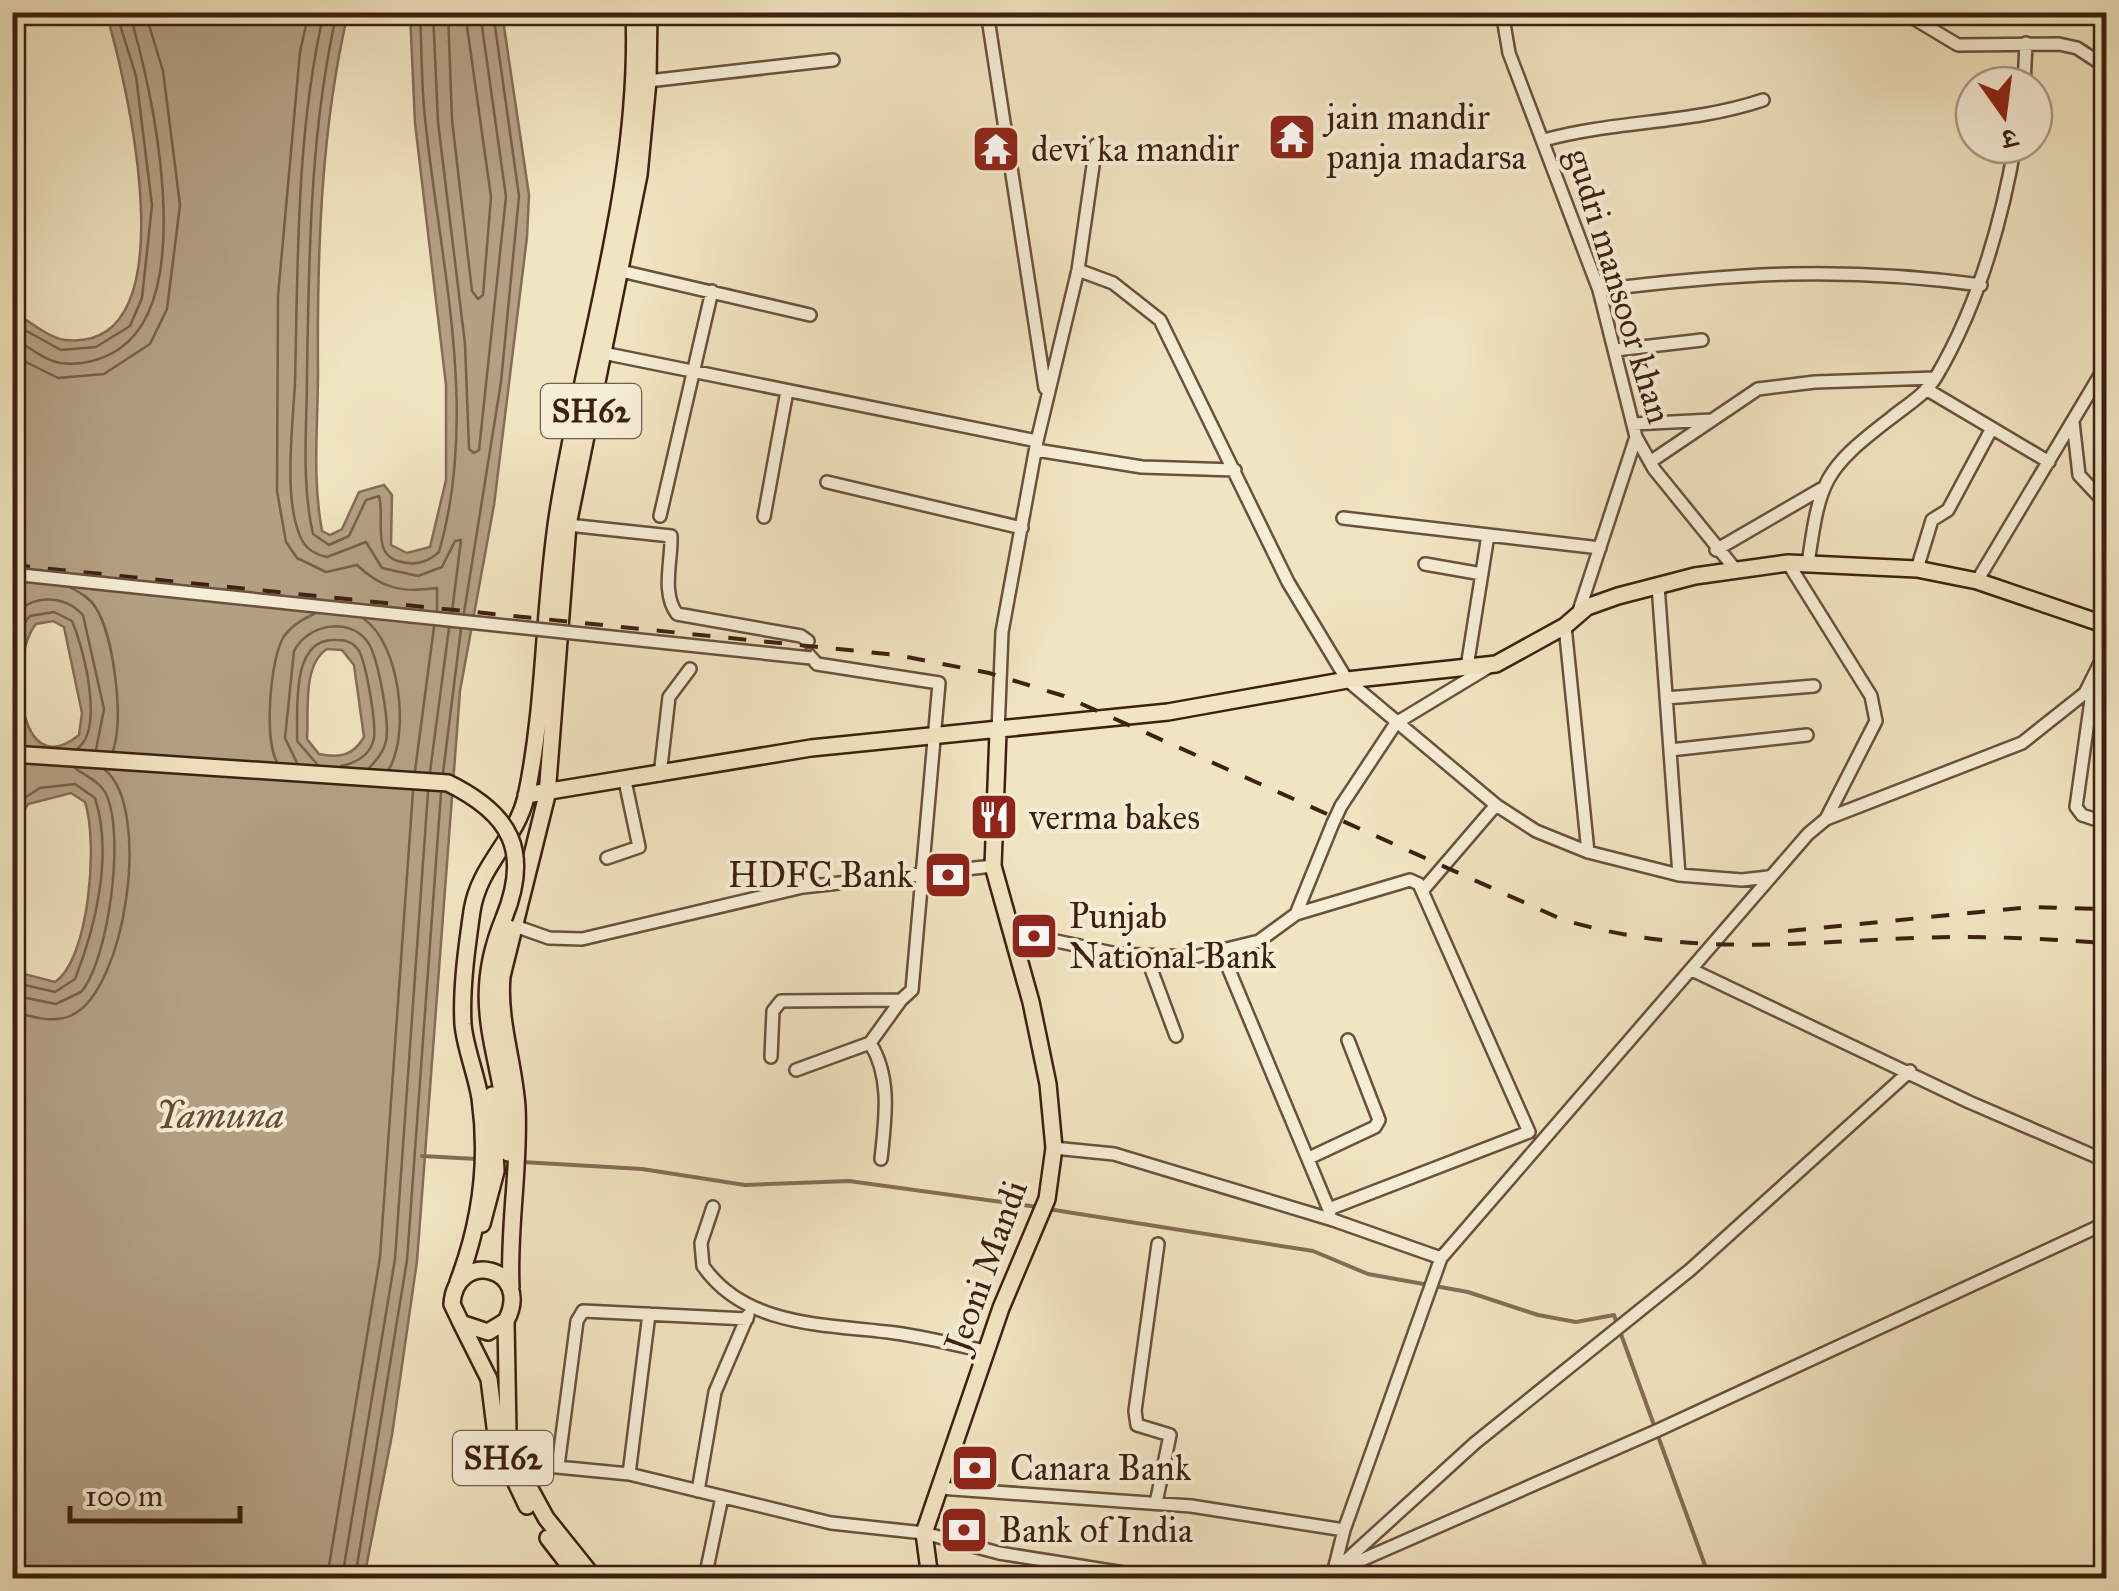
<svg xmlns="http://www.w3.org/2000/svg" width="2119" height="1591" font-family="'IM FELL Great Primer','Noto Serif Devanagari',serif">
<rect width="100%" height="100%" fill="#f1e4c0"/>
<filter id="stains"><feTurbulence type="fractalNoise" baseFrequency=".002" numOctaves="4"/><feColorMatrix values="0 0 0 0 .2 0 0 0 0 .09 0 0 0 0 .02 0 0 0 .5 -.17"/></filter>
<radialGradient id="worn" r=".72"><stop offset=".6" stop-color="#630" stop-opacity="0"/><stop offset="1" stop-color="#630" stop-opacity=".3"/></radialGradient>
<path fill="#b4a184" stroke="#846d56" stroke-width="2.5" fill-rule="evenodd" d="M106,13H348C321,127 317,253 318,371C318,425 312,477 322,531L330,535L342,529L359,492L384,485L392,495L391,545L407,553L430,547L446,480V385L415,123L410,13H502L529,195L527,237L494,505L460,691L417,1261L392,1435L364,1578H13V971L55,982C90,958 98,841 85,802L71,793L28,804L16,823L13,898V311C27,320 50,339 66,340C193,353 125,75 106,13ZM53,621L64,627L82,713L79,735C16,786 9,656 36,624ZM327,649L342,650L354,665L364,737C353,756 340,758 319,754L307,739C309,712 302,665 327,649Z"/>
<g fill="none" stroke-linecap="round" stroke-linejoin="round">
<path stroke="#78604a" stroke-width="2.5" d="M309,12L300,52L278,296L277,491L286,542L297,558L326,572L357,565C382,589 403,593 437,588V610
M324,12C296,133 298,261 295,383C293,425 282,505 303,542C308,551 318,555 327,557L366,542L382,568L418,576L442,567L455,541L461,540L452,612
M337,12C310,129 309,255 307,373C307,428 301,481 313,534L329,545L349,536L366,500L379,496C386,522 368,560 408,563C420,565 430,560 439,552C479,414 441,266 426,127C421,89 422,51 420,12
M433,12L438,122L465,344L469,449L474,453L479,450L506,197L480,12
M448,12L452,120L472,291L478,299L483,295L491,197L465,12
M12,323L61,350L96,347L130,326L142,298L152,205L136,76L116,12
M12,337C26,345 44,360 60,363C80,366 103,360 119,349C198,296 153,90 129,12
M12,355L58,378L104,374L150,344L167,309L180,205L163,71L145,12
M71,588C81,593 90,598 96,608C114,637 124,719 113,751
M464,613L501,382L519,196L493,12
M12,617C32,594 63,594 83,615L104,709L96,750
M364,619C400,644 410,733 389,769
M12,663L19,630L30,616L54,612L72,621C84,649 104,728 78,748
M277,762C264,739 270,661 283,638C290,626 303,619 314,614
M297,763L285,738L294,651C307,625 348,616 367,641C378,655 390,723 386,741C384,751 376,761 369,768
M317,764L297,741C298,710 290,637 336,640C344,640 351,641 357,648C366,658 376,723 374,738C371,755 356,763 341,766
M415,771L434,627
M430,772L449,628
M443,773L461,629
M12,806L40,788L75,784L95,798C113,854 96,926 75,979L55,992L12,982
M12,995L56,1004L81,992C109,960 126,830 105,792C99,781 84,775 75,768
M12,1011C31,1017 54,1024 72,1015C126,990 152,808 105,770
M327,1578L380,1257L413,791
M342,1578L395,1259L428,792
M355,1578L407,1260L441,793"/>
<path stroke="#846d56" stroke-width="4" d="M422,1156L477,1159
M522,1162L642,1169L745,1185L849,1181L1038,1207
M1048,1209L1313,1251L1368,1274L1468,1292L1538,1315L1576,1322L1614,1315L1706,1568"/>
<g stroke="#6a513c" stroke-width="16">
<path id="minor" d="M987,12L1045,388
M1502,12L1509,53L1599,290L1636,437L1654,469L1735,569
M1903,12L1958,45L2059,44L2077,48L2106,67
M648,81L833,60
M2024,85L2026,43
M1544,140C1617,120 1692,124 1763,100
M1078,270L1113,283L1160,320L1288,582L1347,680L1496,805L1536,831L1588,852L1679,875L1742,880L1768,877
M621,271L810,315
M1599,290C1736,273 1843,266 1981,285
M1616,350L1702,340
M603,353L1037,441
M1926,389L2049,462
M2073,422L2079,475L2106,504
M1633,424L1712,420
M1036,450L1142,467L1235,470
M1650,462L1758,389L1815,382L1935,378
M827,482L1022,528
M660,516L712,291
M764,517L787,391
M1343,518L1600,548
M568,525L671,536C672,560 661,593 677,614L801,636L808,641
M1716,550L1821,489
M1788,563L1871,696L1876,721L1826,819
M1425,564L1482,574
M1808,564C1820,480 1823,470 1891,418C1907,405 1925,395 1936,377C1978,306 2001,225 2015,145
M1917,569L1932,520L1948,510L1992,428
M1977,581L2106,365
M1658,585L1679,875
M1578,614L1636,437
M1565,626L1588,852
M1467,667L1488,535
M2093,686L2076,807L2082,815L2106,823
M1666,698L1814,686
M998,732L1002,632L1037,441L1078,270L1096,145
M1670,750L1807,735
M660,775L669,697L690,669
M1341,806L1396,723L1487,668
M607,858L639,847L625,781
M1423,890L1496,805
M1296,914L1333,823
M515,926L549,938L582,939L803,887L993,866
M1014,932L1117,954L1194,957L1259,941L1296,914L1410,880L1419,884L1529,1132L1329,1209
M1222,953L1330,1212
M1147,958L1176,1036
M1692,970L1969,1102L2106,1161
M870,1043C892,1078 885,1120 881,1159
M771,1057L773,1011L781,1001L901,1000L912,990L939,683L817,664L809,655
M796,1070L870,1043L901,1000
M1054,1148L1114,1154L1333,1220L1441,1258
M1309,1158L1375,1127L1379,1120L1348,1040
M713,1207L701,1243L703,1266C746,1328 828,1324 895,1333C925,1337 956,1345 986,1351
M516,1463L629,1474L831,1523L924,1533L999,1553L1124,1573
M558,1466L577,1321L583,1311L747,1319
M629,1474L649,1314
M939,1488L1191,1506L1344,1530
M698,1491L715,1392L748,1315
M1156,1503L1170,1435L1137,1425L1135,1411L1158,1244
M1341,1565L1475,1443L1690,1270L1910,1071
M1332,1573L1656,1431L2106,1223
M705,1578L722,1497
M1332,1578L1344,1530L1441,1258L1808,834L1826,819L2022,743L2085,693L2106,651"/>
</g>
<g stroke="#3d2010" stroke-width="20">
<path id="major" d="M526,795L811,748L1168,712L1347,680L1496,664L1565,626L1587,607L1618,596L1695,576L1788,563L1917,569L1977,581L2106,625
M504,918C464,1014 508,1058 508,1153
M482,1224L496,1171L492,1095
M458,1282C481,1222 489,1162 480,1098C476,1073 465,1048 463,1024C461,988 467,946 472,911C479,865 516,840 526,797C546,703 543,606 558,512C584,345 641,183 634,12
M511,1287C508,1227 520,1168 517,1107C514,1062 498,1021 502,976L547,795L568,525L639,175L648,81L649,12
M506,1321L488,1332L461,1323L452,1304C456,1248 534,1267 506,1321L508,1433L516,1463L546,1518L594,1578
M461,1323L489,1379L497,1443L527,1506
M548,1538L579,1578
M930,1578L924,1533L1001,1308L1047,1199L1054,1148L1048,1084L1031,1002L993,866L998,732"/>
</g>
<use href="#minor" stroke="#f6edd6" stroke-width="11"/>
<use href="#major" stroke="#f1e4c0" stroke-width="15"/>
<path stroke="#3d2010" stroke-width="4" stroke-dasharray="18 18" stroke-linecap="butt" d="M12,565L897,655L989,673L1064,696L1561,919C1686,957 1788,943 1916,938C1980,935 2043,939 2106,943
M1788,931L2031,907L2106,909"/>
<g stroke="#6a513c" stroke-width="16" stroke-linecap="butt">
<path id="minor-bridge" d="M12,574L811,658
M1333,823L1341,806"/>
</g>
<g stroke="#3d2010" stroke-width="20" stroke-linecap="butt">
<path id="major-bridge" d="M12,754L448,783C511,814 531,851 504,918"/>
</g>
<use href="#minor-bridge" stroke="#f6edd6" stroke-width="11"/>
<use href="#major-bridge" stroke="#f1e4c0" stroke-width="15"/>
</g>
<defs>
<g id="temple-square" transform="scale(2.5)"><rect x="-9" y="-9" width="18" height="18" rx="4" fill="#8f2418" stroke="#f6edd6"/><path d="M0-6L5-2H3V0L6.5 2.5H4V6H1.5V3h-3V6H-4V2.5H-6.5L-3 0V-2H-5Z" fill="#fff"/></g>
<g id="restaurant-square" transform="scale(2.5)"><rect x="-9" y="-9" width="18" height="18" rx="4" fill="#8f2418" stroke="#f6edd6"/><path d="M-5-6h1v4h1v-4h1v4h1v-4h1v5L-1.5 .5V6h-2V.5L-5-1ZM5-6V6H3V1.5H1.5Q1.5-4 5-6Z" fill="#fff"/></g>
<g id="bank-square" transform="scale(2.5)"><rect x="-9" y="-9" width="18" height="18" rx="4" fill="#8f2418" stroke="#f6edd6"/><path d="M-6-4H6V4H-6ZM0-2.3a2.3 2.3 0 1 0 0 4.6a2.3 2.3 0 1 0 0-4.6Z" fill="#fff"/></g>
</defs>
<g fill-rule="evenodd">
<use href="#temple-square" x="1292" y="137"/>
<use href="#temple-square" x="996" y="149"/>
<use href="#restaurant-square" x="994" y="817"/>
<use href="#bank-square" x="948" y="875"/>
<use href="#bank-square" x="1034" y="936"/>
<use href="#bank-square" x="975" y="1468"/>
<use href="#bank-square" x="964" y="1530"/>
</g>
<g text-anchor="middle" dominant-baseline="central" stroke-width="8" stroke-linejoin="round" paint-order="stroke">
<g fill="#f6edd6" stroke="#745e4b" stroke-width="2.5">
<rect x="541" y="384" width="100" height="54" rx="8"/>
<rect x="453" y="1431" width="100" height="54" rx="8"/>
</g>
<g font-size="32" font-weight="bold" fill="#3d2010">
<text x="591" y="411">SH62</text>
<text x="503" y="1458">SH62</text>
</g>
<g font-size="35" fill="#3d2010" stroke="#f6edd6" text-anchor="start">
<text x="1327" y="117">jain mandir<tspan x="1327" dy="40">panja madarsa</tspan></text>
<text x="1031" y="149">devi ka mandir</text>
<text x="1029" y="817">verma bakes</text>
<text x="913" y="875" text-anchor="end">HDFC Bank</text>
<text x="1069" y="916">Punjab<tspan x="1069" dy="40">National Bank</tspan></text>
<text x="1010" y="1468">Canara Bank</text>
<text x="999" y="1530">Bank of India</text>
</g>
<g font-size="35" fill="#3d2010" stroke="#f6edd6">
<text transform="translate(1619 286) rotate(73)">gudri mansoor khan</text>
<text transform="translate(986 1266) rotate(-70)">Jeoni Mandi</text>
</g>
<g font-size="38" font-style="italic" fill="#674d39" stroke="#f6edd6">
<text x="220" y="1115">Yamuna</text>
</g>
</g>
<rect width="2119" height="1591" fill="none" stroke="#f1e4c0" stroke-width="50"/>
<rect x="15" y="15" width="2089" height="1561" fill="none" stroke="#3d2010" stroke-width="5"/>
<rect x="25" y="25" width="2069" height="1541" fill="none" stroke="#3d2010" stroke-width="2.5"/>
<g transform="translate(2004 115) rotate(166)"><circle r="48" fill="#f6edd6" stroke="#ac9b87" stroke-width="2.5"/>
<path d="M0-8L18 38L0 25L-18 38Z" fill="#8f2418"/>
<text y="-15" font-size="28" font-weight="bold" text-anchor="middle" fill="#3d2010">उ</text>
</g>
<path d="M70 1506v15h170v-15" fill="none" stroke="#3d2010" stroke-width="5"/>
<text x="85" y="1506" font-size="30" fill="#3d2010" stroke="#f6edd6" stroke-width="8" paint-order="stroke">100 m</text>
<rect width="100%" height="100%" filter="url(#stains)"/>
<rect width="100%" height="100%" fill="url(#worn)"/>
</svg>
